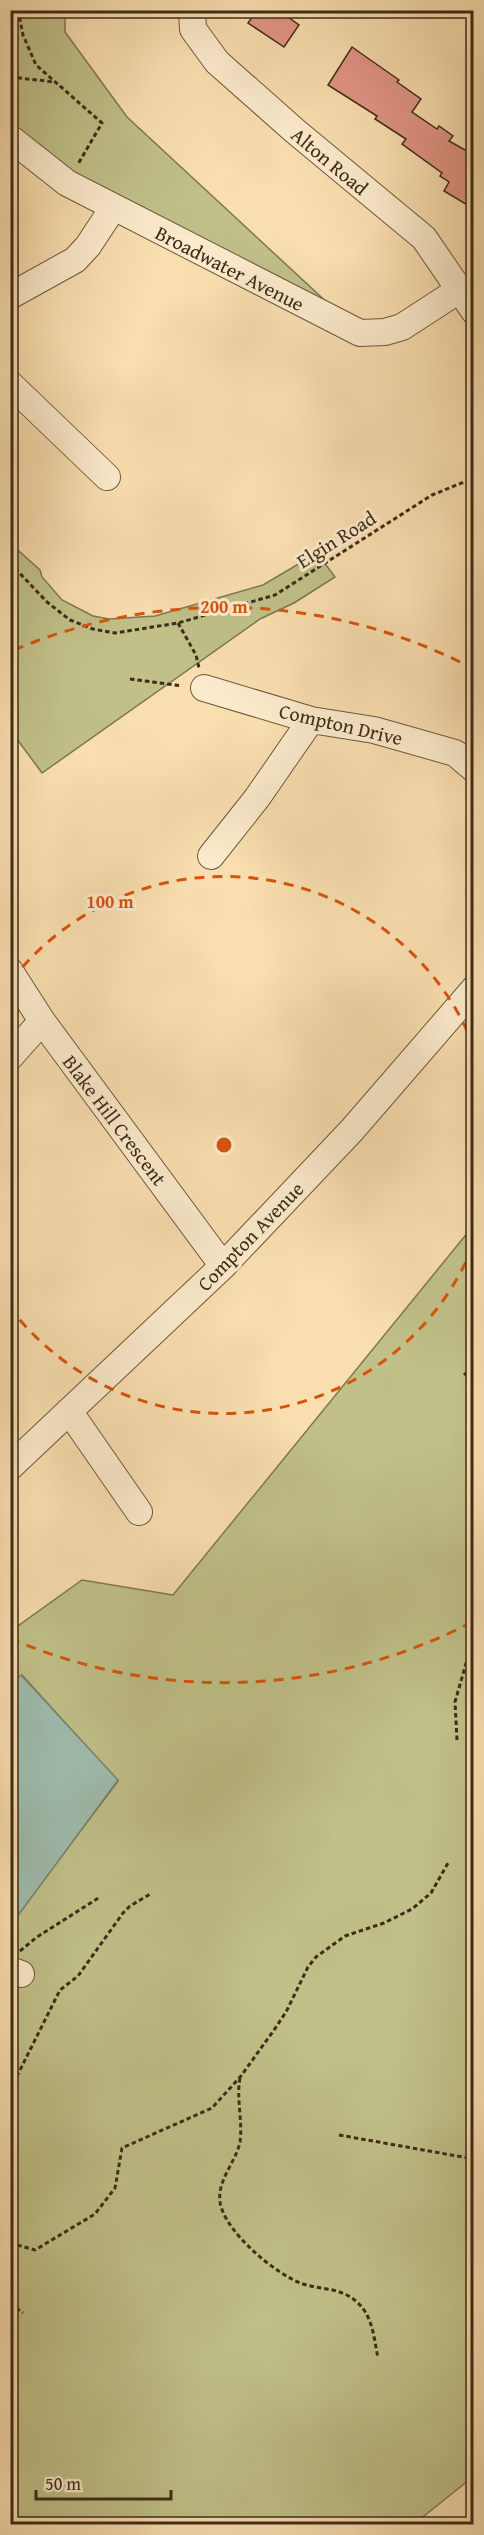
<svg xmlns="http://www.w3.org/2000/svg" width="484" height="2535" font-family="'Gentium Book Plus',serif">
<rect width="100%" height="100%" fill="#f9deaf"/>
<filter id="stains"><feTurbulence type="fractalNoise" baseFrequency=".00333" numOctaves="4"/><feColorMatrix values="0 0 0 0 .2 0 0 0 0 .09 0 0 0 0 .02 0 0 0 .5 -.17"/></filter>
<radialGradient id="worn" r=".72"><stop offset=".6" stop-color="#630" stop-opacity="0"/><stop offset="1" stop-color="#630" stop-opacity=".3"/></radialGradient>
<path fill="#c0c088" stroke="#7f7650" stroke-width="1.5" d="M10,11H65V32L127,117L360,333L11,138Z
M11,544L40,570L42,577L62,600L93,616L109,619L155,616L263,585L317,553L335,577L294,603L260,619L42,773L11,731Z
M473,1226L474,2476L414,2524H11L10,1925L118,1781L22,1675L11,1686V1631L82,1580L173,1595Z"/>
<path fill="#9ebcad" stroke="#788272" stroke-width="1.5" d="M21,1675L118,1780L11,1925L10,1686Z"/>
<path fill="#e19585" stroke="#3e2b19" stroke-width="1.5" d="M257,10H278L299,25L284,47L248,23Z
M352,47L399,80L397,82L421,99L412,112L437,129L439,126L453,136L449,141L474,155V209L444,191L449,182L440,176L442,173L402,144L406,139L375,119L377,116L328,85Z"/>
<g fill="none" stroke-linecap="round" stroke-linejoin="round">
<g stroke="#6d583e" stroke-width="28">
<path id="minor" d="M192,10L193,29L217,62L295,131L424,238L474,311
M10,138L67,183L360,333L385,332L402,327L459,290
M10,296L75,260L88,246L113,208
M10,384L107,477
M204,688L311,720L374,730L455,753L474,769
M211,856L257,798L311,720
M10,971L42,1021L223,1266
M10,1057L42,1021
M69,1411L139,1512
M10,1467L223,1266L352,1130L474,989
M10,1970L21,1974"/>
</g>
<path stroke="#3e2b19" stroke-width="3" stroke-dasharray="4.5 3" stroke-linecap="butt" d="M18,10L23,35L36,65L102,123L78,164
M10,77L55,82
M10,563L47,602L70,620L93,629L115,633L178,623L275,595L432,495L474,478
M178,623L196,655L199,668
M130,679L182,686
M464,1375L474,1366
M457,1740L455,1702L469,1653L474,1647
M20,1951L37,1937L100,1897
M240,2078C236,2099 243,2121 240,2142C236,2162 217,2180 220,2202C224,2231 276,2275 303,2284C322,2290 341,2287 358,2303C373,2317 374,2339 378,2358
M10,2090L60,1990L78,1976L123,1913L130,1906L152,1893
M339,2135L474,2159
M10,2243L35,2250L95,2214L115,2188L122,2148L212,2108L241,2076L274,2030L286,2012L308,1967L316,1957L345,1936L384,1923L412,1909L431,1893L448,1863
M10,2304L23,2313"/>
<use href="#minor" stroke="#fbeacb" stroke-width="26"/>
</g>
<g fill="none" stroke="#d7540d" stroke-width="3" stroke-dasharray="10 8">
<path d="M473 1246A269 269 0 0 1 11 1309M11 981A269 269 0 0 1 473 1044"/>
<path d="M472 1622A538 538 0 0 1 14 1640M14 650A538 538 0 0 1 472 668"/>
</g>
<g text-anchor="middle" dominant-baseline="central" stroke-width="6" stroke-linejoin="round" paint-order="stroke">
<g font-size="20" fill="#3e2b19" stroke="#fbeacb">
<text transform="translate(330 161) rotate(40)">Alton Road</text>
<text transform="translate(230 268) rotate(27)">Broadwater Avenue</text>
<text transform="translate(336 539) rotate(-32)">Elgin Road</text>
<text transform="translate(341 724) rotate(13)">Compton Drive</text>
<text transform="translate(115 1120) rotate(53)">Blake Hill Crescent</text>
<text transform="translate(250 1236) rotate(-46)">Compton Avenue</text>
</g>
</g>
<circle cx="224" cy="1145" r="9" fill="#d7540d" stroke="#fbeacb" stroke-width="3"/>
<g font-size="18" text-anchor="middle" font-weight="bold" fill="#d7540d" stroke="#fbeacb" stroke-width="6" stroke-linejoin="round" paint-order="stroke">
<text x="224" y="613">200 m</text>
<text x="110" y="908">100 m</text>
</g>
<rect width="484" height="2535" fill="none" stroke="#f9deaf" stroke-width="36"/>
<rect x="12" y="12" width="460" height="2511" fill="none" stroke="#3e2b19" stroke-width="3"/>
<rect x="18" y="18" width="448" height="2499" fill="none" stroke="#3e2b19" stroke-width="1.5"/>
<path d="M36 2490v9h135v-9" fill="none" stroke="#3e2b19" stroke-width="3"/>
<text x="45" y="2490" font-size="18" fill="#3e2b19" stroke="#fbeacb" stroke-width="4.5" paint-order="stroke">50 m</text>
<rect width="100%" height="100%" filter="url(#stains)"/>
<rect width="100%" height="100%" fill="url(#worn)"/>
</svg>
